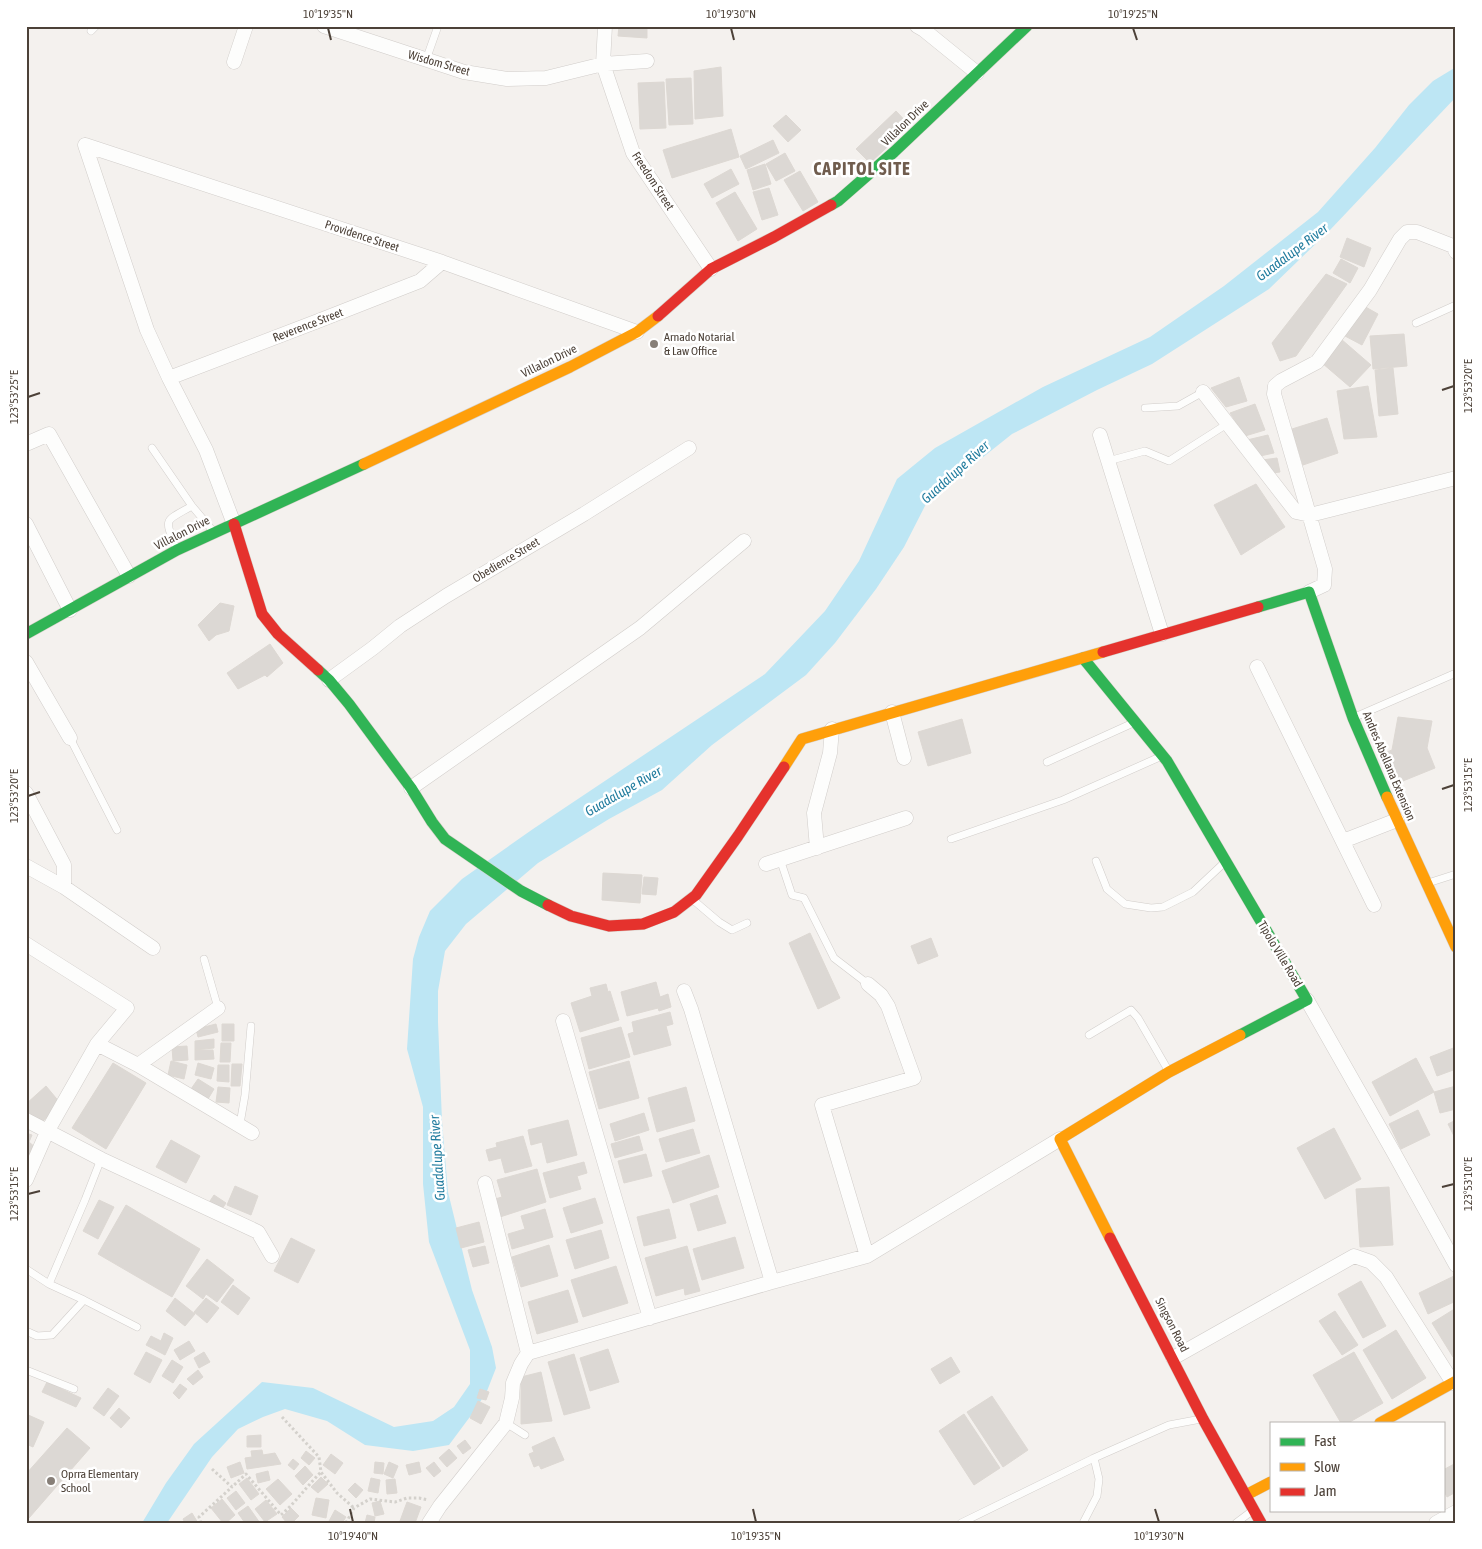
<svg xmlns="http://www.w3.org/2000/svg" width="1482" height="1549" font-family="'Asap Condensed',sans-serif">
<rect width="100%" height="100%" fill="#f4f1ee"/>
<path fill="#bde6f4" d="M1456,67V97L1330,230L1269,289L1152,364L1097,390L1012,434L927,502L904,547L876,589L835,643L806,675L712,745L662,790L609,819L538,863L466,924L445,951L438,991V1022L442,1121L448,1192L472,1290L492,1347L496,1368L487,1391L475,1410L449,1445L413,1451L365,1445L327,1421L285,1409L263,1417L238,1429L212,1457L167,1523H142L166,1483L194,1444L262,1382L313,1388L394,1427L433,1421L454,1407L470,1384V1350L429,1242L423,1184V1107L407,1049L413,959L419,937L430,911L462,879L533,829L765,674L825,611L859,561L897,479L935,448L1043,387L1150,337L1224,286L1318,212L1375,148L1409,105L1433,81Z"/>
<path fill="#dcd8d4" stroke="#ddd8d3" d="M619,26H647V38L618,36Z
M721,67L723,116L695,119L694,71Z
M691,78L693,124L669,125L666,79Z
M664,82L666,128L640,129L638,83Z
M896,111L910,126L870,163L856,149Z
M786,115L801,130L788,142L773,126Z
M731,129L739,157L672,178L663,150Z
M773,140L779,153L746,169L740,156Z
M785,153L795,171L776,181L766,164Z
M765,164L771,184L753,190L747,170Z
M731,169L739,184L712,198L704,184Z
M800,171L818,202L803,211L784,180Z
M769,188L778,215L762,220L753,192Z
M735,192L757,229L738,241L716,203Z
M1347,238L1371,248L1364,267L1340,257Z
M1341,259L1358,268L1350,283L1333,273Z
M1326,274L1347,284L1296,356L1280,361L1272,343Z
M1362,305L1378,314L1362,345L1345,336Z
M1404,334L1407,366L1373,369L1370,336Z
M1341,339L1371,365L1350,387L1322,363Z
M1393,368L1398,414L1379,416L1375,370Z
M1239,377L1247,401L1226,407L1211,388Z
M1368,386L1377,437L1344,439L1337,391Z
M1255,404L1265,430L1245,436L1230,413Z
M1327,418L1338,453L1303,465L1292,429Z
M1268,435L1274,453L1260,456L1247,440Z
M1277,458L1280,472L1272,473L1262,460Z
M1256,484L1285,527L1241,555L1214,505Z
M220,603L234,606L229,631L216,635L209,641L198,625Z
M270,644L283,663L267,677L265,675L238,689L227,673Z
M1398,717L1432,721L1427,748L1435,768L1398,783L1387,752L1392,750Z
M962,719L971,753L928,766L918,732Z
M603,873L642,875L640,903L602,900Z
M644,877L658,878L656,895L642,894Z
M810,933L840,998L818,1009L789,943Z
M931,938L938,956L918,964L911,946Z
M656,982L660,997L668,994L671,1007L659,1011L658,1008L627,1016L621,992Z
M606,984L608,992L610,991L619,1020L580,1032L571,1003L592,996L590,988Z
M670,1012L673,1024L666,1026L671,1045L634,1055L628,1034L634,1032L632,1022Z
M216,1024L218,1032L198,1037L196,1029Z
M222,1024H234V1041H222Z
M621,1027L630,1057L589,1069L581,1038Z
M214,1039V1048L195,1050V1041Z
M221,1043H231L230,1062H220Z
M187,1046L188,1060L173,1061L172,1047Z
M1456,1047V1069L1437,1076L1430,1057Z
M195,1050H213L214,1059L195,1060Z
M1416,1058L1434,1092L1390,1116L1372,1082Z
M171,1061L187,1065L184,1079L168,1075Z
M629,1061L639,1098L599,1109L589,1072Z
M113,1063L146,1083L106,1149L72,1128Z
M198,1063L214,1068L211,1079L195,1075Z
M232,1064H242L240,1086H231Z
M218,1065H229V1082L217,1081Z
M198,1079L214,1089L208,1099L191,1089Z
M46,1086L61,1104L40,1124L26,1109V1104Z
M1456,1086V1109L1440,1113L1434,1092Z
M218,1087L230,1088L229,1103L216,1102Z
M686,1087L695,1121L657,1132L648,1098Z
M1418,1110L1430,1135L1401,1149L1389,1124Z
M644,1113L649,1130L615,1141L610,1124Z
M568,1120L577,1155L547,1163L542,1142L531,1145L528,1130Z
M1456,1120V1140L1448,1124Z
M1334,1128L1361,1179L1325,1199L1297,1148Z
M693,1129L700,1153L666,1162L659,1139Z
M26,1133L32,1135L29,1142L36,1148L26,1159Z
M523,1136L532,1166L505,1173L501,1158L489,1161L486,1150L497,1147L496,1143Z
M639,1136L643,1150L615,1158L611,1144Z
M171,1140L200,1156L186,1183L156,1167Z
M646,1154L652,1176L624,1183L618,1161Z
M709,1155L719,1187L673,1203L662,1171Z
M584,1162L587,1173L577,1176L581,1189L550,1198L543,1173Z
M537,1169L546,1202L500,1217L495,1199L502,1197L497,1180Z
M235,1186L258,1196L251,1215L227,1205Z
M1389,1187L1393,1245L1360,1247L1356,1189Z
M214,1195L226,1203L220,1212L208,1204Z
M717,1195L726,1223L698,1231L690,1204Z
M595,1198L603,1223L571,1233L563,1208Z
M99,1200L114,1207L98,1239L83,1231Z
M126,1205L200,1249L172,1297L98,1254Z
M545,1209L553,1237L512,1249L508,1234L525,1229L521,1216Z
M669,1209L676,1238L644,1246L637,1217Z
M479,1222L484,1242L461,1248L456,1228Z
M601,1230L609,1258L575,1269L566,1240Z
M735,1237L744,1268L702,1280L693,1249Z
M291,1238L315,1250L298,1283L274,1271Z
M549,1245L558,1276L521,1287L512,1257Z
M485,1246L489,1263L473,1267L468,1250Z
M687,1246L700,1291L685,1295L684,1288L656,1296L645,1258Z
M207,1259L234,1280L217,1302L206,1294L203,1299L186,1286Z
M616,1266L628,1303L583,1317L571,1280Z
M1454,1276L1456,1279V1301L1428,1314L1419,1293Z
M1361,1281L1386,1326L1363,1338L1338,1294Z
M233,1285L250,1298L238,1315L221,1302Z
M568,1290L578,1322L537,1334L528,1302Z
M175,1298L195,1314L185,1326L166,1311Z
M206,1298L219,1308L207,1323L194,1312Z
M1456,1308V1356L1453,1357L1432,1323Z
M1335,1311L1358,1345L1342,1355L1319,1321Z
M1396,1330L1426,1378L1392,1399L1363,1350Z
M164,1333L173,1338L165,1355L146,1345L151,1336L161,1341Z
M189,1341L195,1351L180,1360L174,1350Z
M608,1349L619,1382L590,1391L580,1358Z
M146,1352L162,1360L150,1383L134,1374Z
M204,1352L210,1362L199,1368L194,1358Z
M1354,1352L1383,1403L1348,1423H1341L1313,1375Z
M574,1354L590,1408L564,1415L548,1362Z
M951,1357L960,1372L940,1384L931,1369Z
M172,1360L183,1367L173,1383L162,1376Z
M198,1370L203,1377L193,1385L187,1379Z
M541,1372L552,1421L521,1424V1377Z
M47,1382L81,1398L76,1407L42,1392Z
M180,1384L187,1389L179,1399L173,1393Z
M108,1388L119,1396L104,1416L93,1408Z
M480,1389L489,1392L486,1400L477,1398Z
M992,1396L1028,1450L1003,1467L967,1412Z
M478,1401L490,1407L481,1424L470,1418Z
M119,1408L130,1418L121,1428L110,1418Z
M26,1414L44,1422L33,1447L26,1444Z
M964,1414L1000,1468L974,1485L939,1431Z
M67,1428L90,1448L29,1518L26,1516V1474Z
M261,1435V1447H247V1436Z
M554,1437L564,1460L541,1469L539,1465L534,1467L529,1454L534,1452L532,1447Z
M465,1440L471,1448L463,1454L457,1446Z
M449,1449L457,1458L447,1467L439,1458Z
M262,1450L263,1455L275,1453L281,1464L247,1469L245,1458L252,1457L251,1451Z
M306,1451L315,1458L309,1465L301,1458Z
M331,1454L343,1463L335,1474L323,1465Z
M293,1459L299,1464L294,1470L288,1465Z
M240,1462L244,1473L231,1478L227,1467Z
M375,1462L384,1463L383,1474L374,1473Z
M389,1462L398,1466L393,1478L384,1474Z
M419,1462L421,1472L409,1475L406,1465Z
M434,1462L441,1471L434,1477L426,1468Z
M1456,1463V1492L1447,1497L1443,1489V1470Z
M305,1466L313,1475L303,1485L295,1476Z
M268,1471L270,1480L258,1483L256,1474Z
M321,1477L328,1484L318,1493L311,1487Z
M247,1478L259,1494L251,1500L239,1484Z
M371,1478L380,1480L378,1493L368,1491Z
M278,1479L292,1494L280,1505L266,1489Z
M395,1479L397,1493L387,1494L386,1480Z
M355,1483L363,1490L356,1498L348,1490Z
M236,1491L245,1503L236,1510L227,1498Z
M316,1498L329,1500L326,1518L312,1515Z
M222,1499L235,1515L226,1523H223L211,1508Z
M266,1500L277,1514L265,1522L255,1509Z
M380,1501L384,1514L375,1516L372,1503Z
M407,1502L421,1507L415,1523L400,1521Z
M248,1506L260,1523H245L238,1513Z
M291,1508L299,1516L292,1523H287L282,1517Z
M335,1510L346,1517L342,1523H328Z
M192,1513L198,1523H185L183,1519Z
M367,1515L375,1517L374,1523H365Z"/>
<g fill="none" stroke-linecap="round" stroke-linejoin="round">
<g stroke="#d1cdca" stroke-width="8">
<path id="lane" d="M91,31L96,26
M426,60L438,26
M1416,323L1456,305
M1145,408L1178,406L1203,392
M152,448L192,506L213,531
M1108,461L1145,451L1169,461L1227,424
M176,548C164,517 164,522 192,506
M1355,717L1456,673
M70,738L117,830
M1047,762L1133,723
M951,839L1063,800L1162,756
M780,859L792,895L804,898L834,958L868,984
M1096,861L1107,889L1125,904L1151,908L1163,907L1193,892L1225,862
M1428,883L1456,874
M692,899L719,922L732,930L747,923
M204,959L218,1008
M1089,1035L1131,1010L1138,1018L1168,1070
M240,1124L245,1095L251,1026
M26,1269L49,1284L84,1300L137,1327
M49,1284L85,1200L101,1159
M26,1331L37,1336L52,1335L84,1300
M26,1370L74,1389
M506,1423L525,1435
M961,1523L1094,1458L1169,1425L1201,1419
M1083,1523L1097,1496L1099,1479L1094,1458
M1236,1523L1252,1511"/>
</g>
<g stroke="#d1cdca" stroke-width="15">
<path id="street" d="M324,26L464,72L507,79L546,78L603,64L647,61
M605,26L603,64L633,153L711,269
M917,26L924,30L977,73
M234,62L246,26
M85,145L442,262L637,332
M85,145L147,330L169,378L206,450L234,524
M169,378L318,321L420,281L442,262
M1203,392L1296,512L1310,515L1456,478
M1100,435L1162,634
M26,444L49,434L129,576
M26,524L70,610
M1309,592L1324,585L1325,569L1274,394L1275,386L1281,381L1317,362L1370,290L1400,239L1407,232H1417L1453,246L1456,252
M26,662L70,738
M1257,667L1374,905
M329,680L373,648L400,626L446,596L584,514L689,448
M892,712L904,758
M411,788L640,628L744,541
M26,793L64,865V887
M1343,841L1397,820
M817,848L814,813L830,753L832,729
M766,864L906,818
M26,866L64,887L153,948
M26,944L127,1008L97,1044L47,1132L26,1180
M684,991L691,1009L772,1282
M1307,1000L1394,1153L1456,1265
M563,1021L650,1318
M97,1044L138,1065L252,1133
M138,1065L218,1008
M26,1120L101,1159L258,1232L272,1256
M485,1183L528,1353
M867,1256L822,1105L914,1078L888,1006L881,995L868,984
M1173,1358L1354,1256L1371,1262L1386,1277L1453,1383
M429,1523L440,1506L506,1423L512,1398L513,1383L521,1364L528,1353L772,1282L867,1256L1060,1139
M1436,1523L1456,1512"/>
</g>
<g stroke="#d5cec6" stroke-width="12">
<path id="fast" d="M831,205L838,201L894,152L1027,26
M1258,607L1309,592L1353,718L1387,797
M26,634L177,550L364,464
M1083,658L1167,761L1307,1000L1240,1035
M318,670L329,680L349,704L411,788L432,822L445,839L521,891L548,905"/>
</g>
<g stroke="#d5cec6" stroke-width="12">
<path id="slow" d="M364,464L570,367L637,332L658,316
M784,767L802,739L1103,652
M1387,797L1456,947
M1110,1238L1060,1139L1169,1072L1240,1035
M1380,1423L1456,1381
M1246,1495L1271,1482"/>
</g>
<g stroke="#d5cec6" stroke-width="12">
<path id="jam" d="M658,316L711,269L774,237L831,205
M234,524L262,614L278,634L318,670
M1103,652L1258,607
M548,905L571,916L609,926L643,924L674,912L696,895L738,836L784,767
M1110,1238L1203,1419L1261,1523"/>
</g>
<path stroke="#d4d1cc" stroke-width="3" stroke-dasharray="2.5 2.5" stroke-linecap="butt" d="M282,1417L319,1457L321,1472L337,1493L354,1508
M212,1469L232,1487L246,1474L281,1515C296,1502 307,1486 321,1472
M201,1523L199,1517L232,1487
M346,1523L354,1508L370,1499L395,1502L407,1498H419L428,1500"/>
<use href="#lane" stroke="#fdfdfc" stroke-width="7"/>
<use href="#street" stroke="#fdfdfc" stroke-width="14"/>
<use href="#fast" stroke="#30b455" stroke-width="11"/>
<use href="#slow" stroke="#ff9f0a" stroke-width="11"/>
<use href="#jam" stroke="#e5322d" stroke-width="11"/>
</g>
<path fill="none" stroke="#4c4138" stroke-width="2" d="M328,28L331,40M731,28L734,40M1133,28L1137,40M1442,390L1454,386M28,397L40,393M1442,789L1454,785M28,796L40,792M1442,1187L1454,1184M28,1194L40,1191M350,1509L353,1522M753,1509L756,1522M1155,1509L1159,1522"/>
<g fill="#877f78" stroke="#fff" stroke-width="2">
<circle cx="654" cy="344" r="5"/>
<circle cx="51" cy="1481" r="5"/>
</g>
<g text-anchor="middle" dominant-baseline="central" stroke-width="5" stroke-linejoin="round" paint-order="stroke">
<g font-size="12" fill="#4c4138" stroke="#fff">
<text transform="translate(439 63) rotate(16)">Wisdom Street</text>
<text transform="translate(905 123) rotate(-44)">Villalon Drive</text>
<text transform="translate(653 181) rotate(57)">Freedom Street</text>
<text transform="translate(362 236) rotate(18)">Providence Street</text>
<text transform="translate(308 325) rotate(-21)">Reverence Street</text>
<text transform="translate(549 361) rotate(-26)">Villalon Drive</text>
<text transform="translate(182 533) rotate(-27)">Villalon Drive</text>
<text transform="translate(506 560) rotate(-31)">Obedience Street</text>
<text transform="translate(1389 766) rotate(67)">Andres Abellana Extension</text>
<text transform="translate(1280 954) rotate(59)">Tipolo Ville Road</text>
<text transform="translate(1172 1325) rotate(63)">Singson Road</text>
</g>
<g font-size="12" fill="#4c4138" stroke="#fff" text-anchor="start">
<text x="664" y="337">Arnado Notarial<tspan x="664" dy="14">&amp; Law Office</tspan></text>
<text x="61" y="1474">Oprra Elementary<tspan x="61" dy="14">School</tspan></text>
</g>
<g font-size="14" font-style="italic" fill="#237d9f" stroke="#fff">
<text transform="translate(1292 252) rotate(-37)">Guadalupe River</text>
<text transform="translate(955 472) rotate(-42)">Guadalupe River</text>
<text transform="translate(623 791) rotate(-30)">Guadalupe River</text>
<text transform="translate(437 1158) rotate(-94)">Guadalupe River</text>
</g>
<g font-size="18" font-weight="bold" letter-spacing="1" fill="#705d4e" stroke="#fff">
<text x="862" y="168">CAPITOL SITE</text>
</g>
</g>
<rect width="1482" height="1549" fill="none" stroke="#ffffff" stroke-width="55"/>
<rect x="1270" y="1422" width="175" height="90" fill="#ffffff" stroke="#b7b3af"/>
<rect x="1280" y="1438" width="25" height="8" fill="#30b455" stroke="#b7b3af"/>
<text x="1314" y="1446" font-size="15" fill="#4c4138">Fast</text>
<rect x="1280" y="1463" width="25" height="8" fill="#ff9f0a" stroke="#b7b3af"/>
<text x="1314" y="1472" font-size="15" fill="#4c4138">Slow</text>
<rect x="1280" y="1488" width="25" height="8" fill="#e5322d" stroke="#b7b3af"/>
<text x="1314" y="1496" font-size="15" fill="#4c4138">Jam</text>
<rect x="28" y="28" width="1426" height="1494" fill="none" stroke="#4c4138" stroke-width="2"/>
<g font-size="12" text-anchor="middle" fill="#4c4138">
<text x="328" y="18">10°19'35"N</text>
<text x="731" y="18">10°19'30"N</text>
<text x="1133" y="18">10°19'25"N</text>
<text transform="translate(1468 386) rotate(-90)" y="4">123°53'20"E</text>
<text transform="translate(14 397) rotate(-90)" y="4">123°53'25"E</text>
<text transform="translate(1468 785) rotate(-90)" y="4">123°53'15"E</text>
<text transform="translate(14 796) rotate(-90)" y="4">123°53'20"E</text>
<text transform="translate(1468 1184) rotate(-90)" y="4">123°53'10"E</text>
<text transform="translate(14 1194) rotate(-90)" y="4">123°53'15"E</text>
<text x="353" y="1540">10°19'40"N</text>
<text x="756" y="1540">10°19'35"N</text>
<text x="1159" y="1540">10°19'30"N</text>
</g>
</svg>
